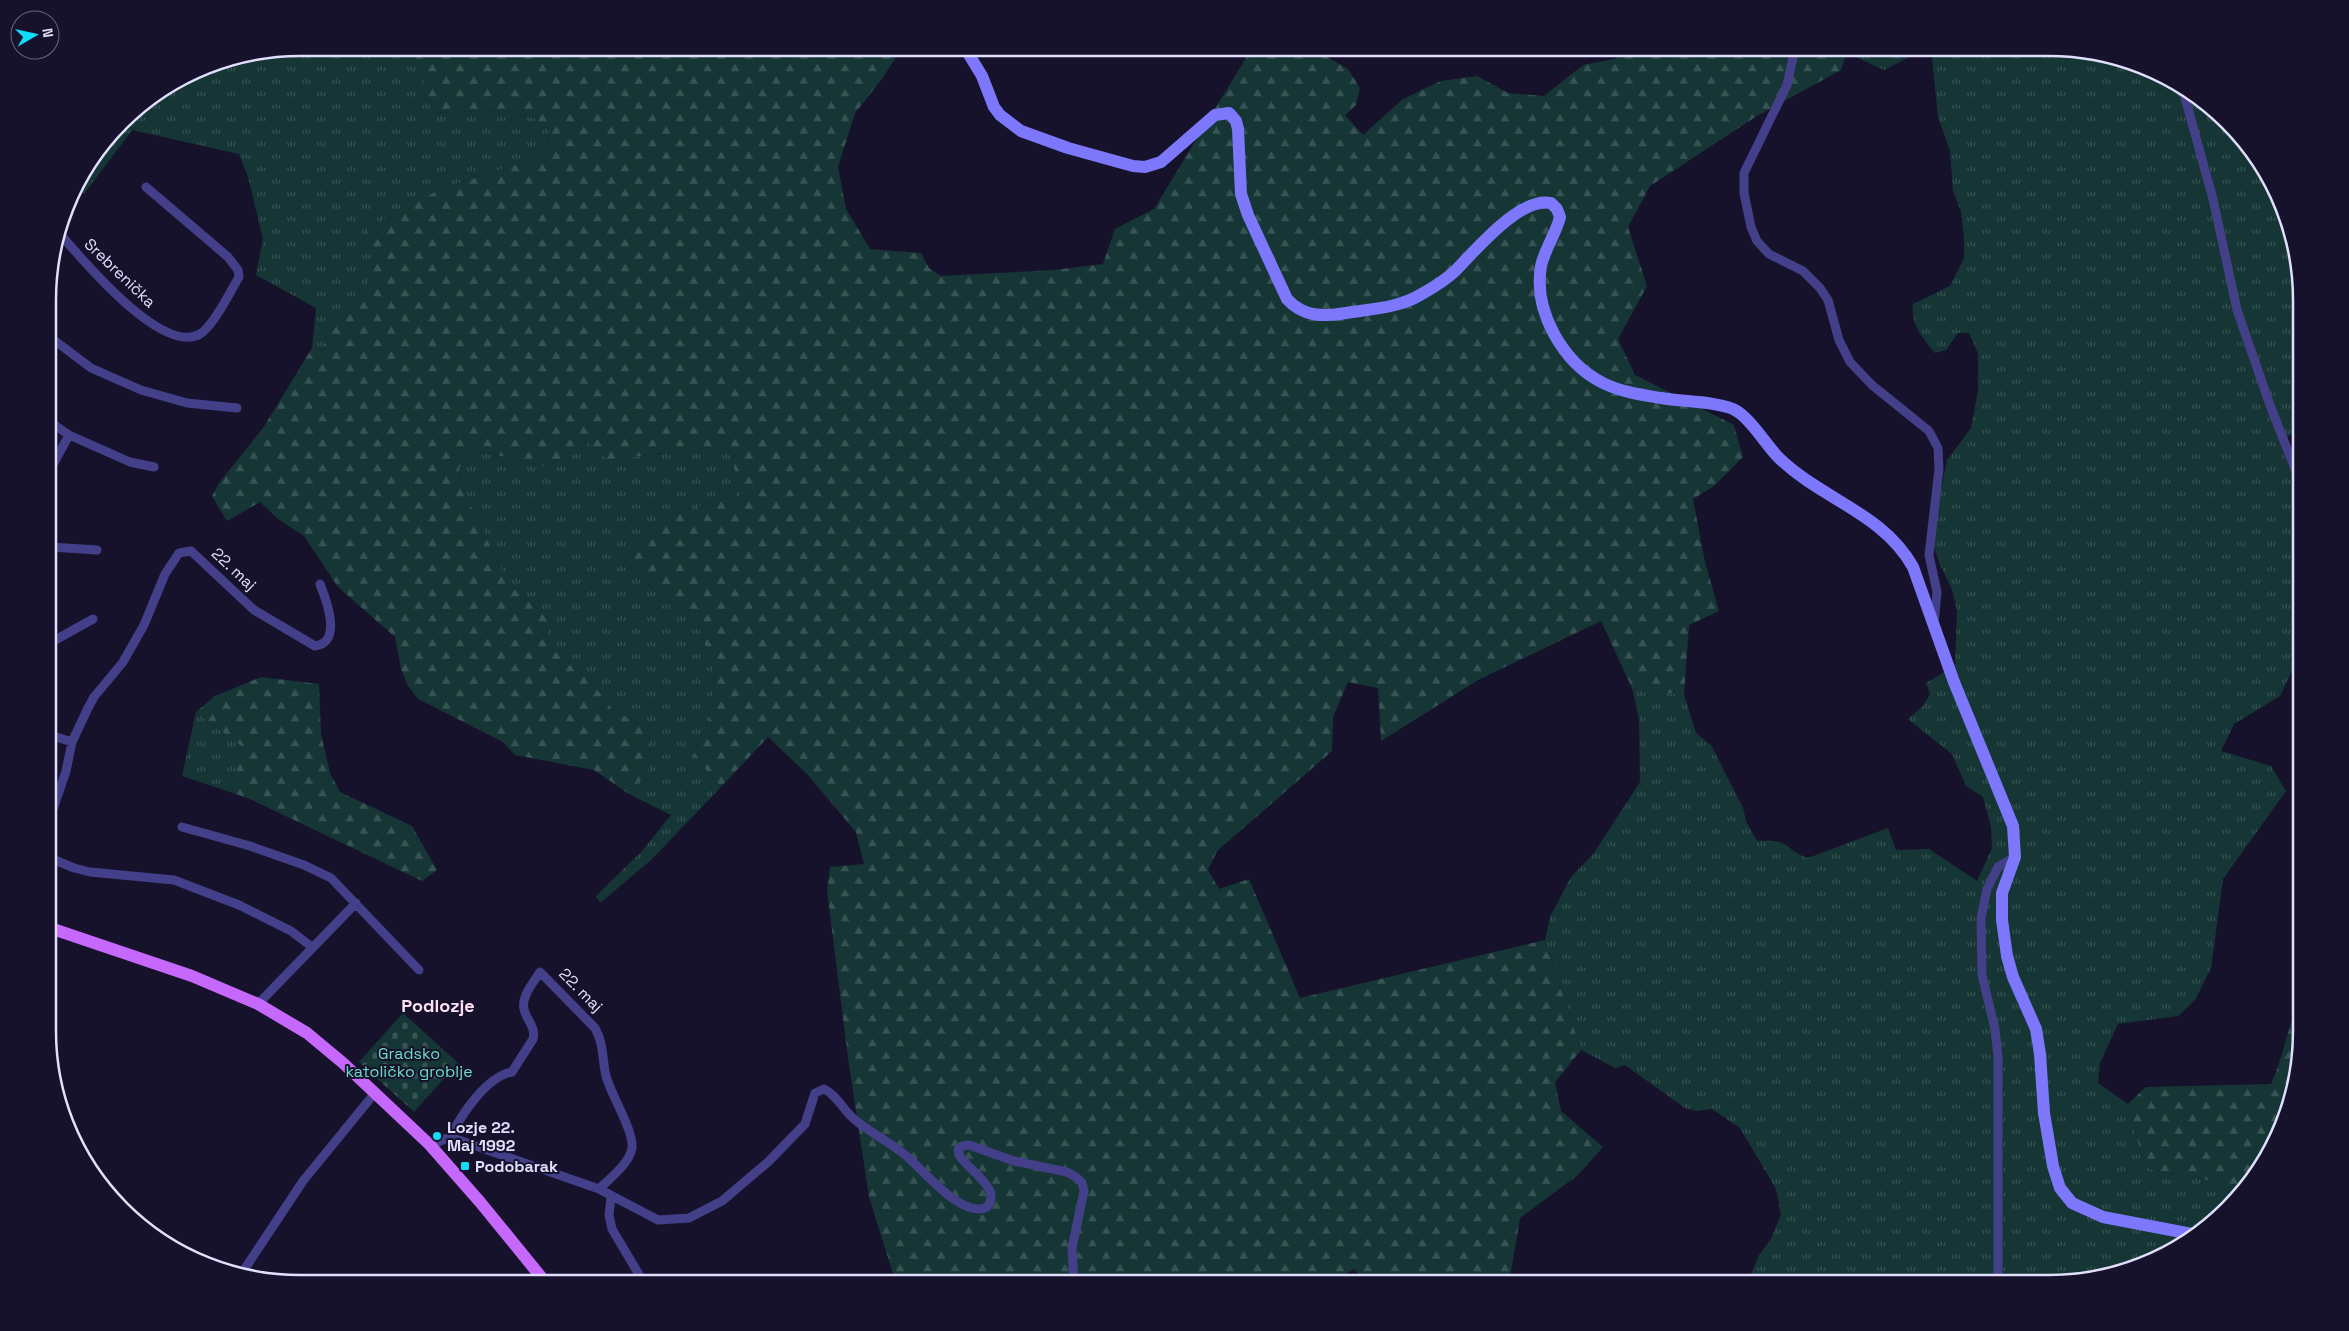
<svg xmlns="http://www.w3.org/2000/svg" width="2349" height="1331" font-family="'Space Grotesk',sans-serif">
<defs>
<pattern id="grass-tufts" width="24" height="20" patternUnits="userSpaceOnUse" patternTransform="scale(1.25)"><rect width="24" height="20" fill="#153635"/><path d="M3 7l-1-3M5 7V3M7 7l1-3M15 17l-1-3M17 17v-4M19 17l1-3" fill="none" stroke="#375353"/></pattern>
<pattern id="forest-firs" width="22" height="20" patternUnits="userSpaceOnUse" patternTransform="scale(1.25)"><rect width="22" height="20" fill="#153635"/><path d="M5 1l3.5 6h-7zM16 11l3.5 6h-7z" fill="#375353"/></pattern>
<pattern id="cemetery-stones" width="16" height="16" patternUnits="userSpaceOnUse" patternTransform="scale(1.25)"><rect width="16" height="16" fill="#153635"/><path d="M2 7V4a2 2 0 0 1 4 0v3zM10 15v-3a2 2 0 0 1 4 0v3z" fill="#375353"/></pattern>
</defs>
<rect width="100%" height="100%" fill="#17122c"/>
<path fill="url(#grass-tufts)" d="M300,48H415L433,113L503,110L534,118L550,129L545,155L441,189L364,239L380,252L364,296L330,324L324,349L312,348L316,308L256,275L263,239L248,177L239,154L132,130L84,194L74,187L133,110L204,67Z
M1848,48H1927L1884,70L1858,58L1845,55Z
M1931,48H2049L2115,56L2175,81L2227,121L2259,160L2288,219L2301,283V424L2284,441L2301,467V652L2280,696L2234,724L2221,751L2271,766L2286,791L2223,879L2211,968L2195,1000L2178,1016L2118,1024L2100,1063L2098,1083L2128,1104L2137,1140L2149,1169L2217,1182L2236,1198L2228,1209L2189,1241L2130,1270L2065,1283H1747L1759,1255L1771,1239L1781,1214L1776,1189L1740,1128L1712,1109L1697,1111L1685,1108L1625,1065L1615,1068L1581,1050L1545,940L1550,917L1571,877L1594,853L1640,782L1639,719L1632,688L1684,695L1696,733L1711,745L1743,808L1746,821L1757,841C1766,840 1778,840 1786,845C1794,851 1798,855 1808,858L1888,828L1896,850L1929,849L1977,881L1992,848L1991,827L1983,797L1966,786L1952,754L1908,719L1923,706L1930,694L1926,683L1955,666L1957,611L1952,589L1940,565L1934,547L1940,496L1947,460L1971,428L1978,391V353L1969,333H1958L1946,350L1935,353C1923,338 1910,324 1913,304L1950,286L1964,258V238L1961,211L1953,191L1950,151L1938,117Z
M587,442L609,460L727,445L742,494L673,514L626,566L698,625L715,674L709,721L693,755L721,787L651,860L600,903L596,896L642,851L671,815L629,794L652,766L649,729L612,709L589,679L561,658L546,638L551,621L508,583L460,483L459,468L475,450L547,467Z
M196,712L245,748L230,792L182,776Z"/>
<path fill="url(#forest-firs)" d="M413,48H544L561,57L575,48H902L882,79L855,113L838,167L846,209L870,249L921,253L929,268L941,276L1053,270L1103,264L1115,229L1154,209L1252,48H1311L1348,69L1360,88L1356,105L1345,115L1363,135L1403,99L1441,81L1477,76L1508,93L1544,96L1583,65L1614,59L1639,48H1848L1841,70L1757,116L1650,186L1628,227L1647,286L1618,339L1635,375L1734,425L1743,457L1714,486L1693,499L1705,562L1719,611L1689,625L1684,695L1632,688L1601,621L1478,680L1381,741L1378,688L1348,682L1333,717L1332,751L1217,851L1208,870L1219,889L1249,879L1300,998L1545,940L1581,1050L1555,1082L1561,1111L1603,1147L1578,1175L1520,1218L1509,1283H1366L1354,1269L1331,1283H896L869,1197L848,1058L827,890L830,867L864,864L856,832L807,774L768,737L721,787L693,755L709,721L715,674L698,625L626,566L632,545L673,514L742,494L727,445L609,460L587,442L547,467L475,450L459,468L460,483L508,583L551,621L547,638L561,658L589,679L612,709L649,729L652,766L629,794L594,770L515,755L503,742L418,699L408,686L401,669L395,637L338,587L304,536L278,519L260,502L227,521L212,496L219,483L263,428L312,348L324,349L329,324L364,296L380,252L364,239L368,227L441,189L545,155L550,130L534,118L503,110L433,113Z
M261,677L319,684L321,734L330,773L340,792L412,826L437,870L422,881L250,799L230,792L244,748L196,712L215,696Z
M2301,993V1047L2293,1097L2268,1157L2236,1198L2217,1182L2149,1169L2137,1140L2128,1104L2146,1087L2271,1084C2284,1055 2289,1023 2301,993Z"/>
<path fill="url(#cemetery-stones)" d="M403,1013L458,1063L414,1112L359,1062Z"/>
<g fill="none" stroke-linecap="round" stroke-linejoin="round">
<path stroke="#433f89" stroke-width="9" d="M1795,48L1787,85L1744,173V193L1751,227L1757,241L1769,254L1803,271L1820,288L1828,300L1839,340L1850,362L1872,385L1929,431L1938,448L1939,469L1929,555L1937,592L1934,624
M2182,87L2213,199L2237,310L2271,408L2301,484
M60,234C82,259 162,356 200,334C214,325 230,292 239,277L238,270L228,257L146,187
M50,337L91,368L141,390L187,403L237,408
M50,422L69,435L130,462L154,467
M50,470L69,435
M50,547L97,550
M50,643L93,619
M50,735L72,742
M50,818L66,771L72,742L88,708L94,697L123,662L144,625L165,574L179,553L191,551L254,610L315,646C343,643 326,599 320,584
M182,827L250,846L304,865L331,878L419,970
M50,858L74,868L90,872L174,880L239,905L291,931L312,947
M258,1004L356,903
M450,1137C462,1114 486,1077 512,1072L533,1039C536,1026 526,1020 524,1009C521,996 534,982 540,972L595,1028C604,1044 602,1059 606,1076C611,1095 634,1131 632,1148C630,1163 609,1179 599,1189
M430,1145L450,1137L599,1189L658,1220L689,1218L722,1201L768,1162L805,1124L815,1093L824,1089C837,1095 843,1110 854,1119C869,1132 888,1141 904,1154C922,1168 962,1220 987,1207C1003,1189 967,1169 959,1155L958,1150L962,1146L969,1145L1014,1161L1067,1172L1076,1177L1082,1183L1084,1191L1072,1248L1074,1283
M611,1197L609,1215L612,1229L644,1283
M240,1276L303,1181L374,1094
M1998,1283V1057L1995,1029L1982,975L1981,918L1987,889L1998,867L2015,857"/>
<path stroke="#7d78fb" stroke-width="12" d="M965,48L982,76L994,107L1000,115L1021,131L1068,148L1133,166L1145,167L1161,162L1215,115L1229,113L1236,121L1238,129L1241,194L1248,215L1287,299C1303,317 1324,317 1346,313C1371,309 1398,308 1420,295C1432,288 1445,281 1455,271C1475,251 1520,196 1551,203L1557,209L1560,217C1556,234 1545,248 1541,266C1533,311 1563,363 1603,383C1621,392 1642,395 1661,398C1682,402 1713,401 1733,409C1749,416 1766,445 1779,458C1821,499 1883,513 1913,567L1954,682L2013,826L2015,857L2002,893V920L2007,956L2013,977L2036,1029L2040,1054L2044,1113L2053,1166L2060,1188L2072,1203L2103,1217L2197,1235"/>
<path stroke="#c668fb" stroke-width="12" d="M50,928L192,976L258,1004L307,1033L343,1063L430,1145L480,1202L546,1283"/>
</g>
<g fill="#10def8" stroke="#17122c" stroke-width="2">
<circle cx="437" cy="1136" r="5"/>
<rect x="460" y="1161" width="10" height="10" rx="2.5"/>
</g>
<g text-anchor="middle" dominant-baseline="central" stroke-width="4" stroke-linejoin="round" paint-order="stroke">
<g font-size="16" fill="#e2defe" stroke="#17122c">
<text transform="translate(120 273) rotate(44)">Srebrenička</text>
<text transform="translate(234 569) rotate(43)">22. maj</text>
<text transform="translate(581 990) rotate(45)">22. maj</text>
</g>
<g font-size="16" fill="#6adec3" stroke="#17122c">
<text x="409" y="1053">Gradsko<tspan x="409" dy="18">katoličko groblje</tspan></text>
</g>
<g font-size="16" font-weight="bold" fill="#e2defe" stroke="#17122c" text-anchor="start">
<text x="447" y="1127">Lozje 22.<tspan x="447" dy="18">Maj 1992</tspan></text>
<text x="475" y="1166">Podobarak</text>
</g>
<g font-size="18" font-weight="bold" fill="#fee0f3" stroke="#17122c">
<text x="438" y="1005">Podlozje</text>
</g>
</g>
<path d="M0 0H2349V1331H0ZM300 56H2049A244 244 0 0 1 2293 300V1031A244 244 0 0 1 2049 1275H300A244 244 0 0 1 56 1031V300A244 244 0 0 1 300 56Z" fill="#17122c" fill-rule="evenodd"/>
<path fill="none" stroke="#e2defe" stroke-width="2.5" d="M300 56H2049A244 244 0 0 1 2293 300V1031A244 244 0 0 1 2049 1275H300A244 244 0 0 1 56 1031V300A244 244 0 0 1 300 56Z"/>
<g transform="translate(35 35) rotate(81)"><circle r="24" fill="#17122c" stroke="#686480"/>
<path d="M0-4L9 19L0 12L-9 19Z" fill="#10def8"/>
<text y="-8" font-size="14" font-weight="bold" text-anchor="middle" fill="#e2defe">N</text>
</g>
</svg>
